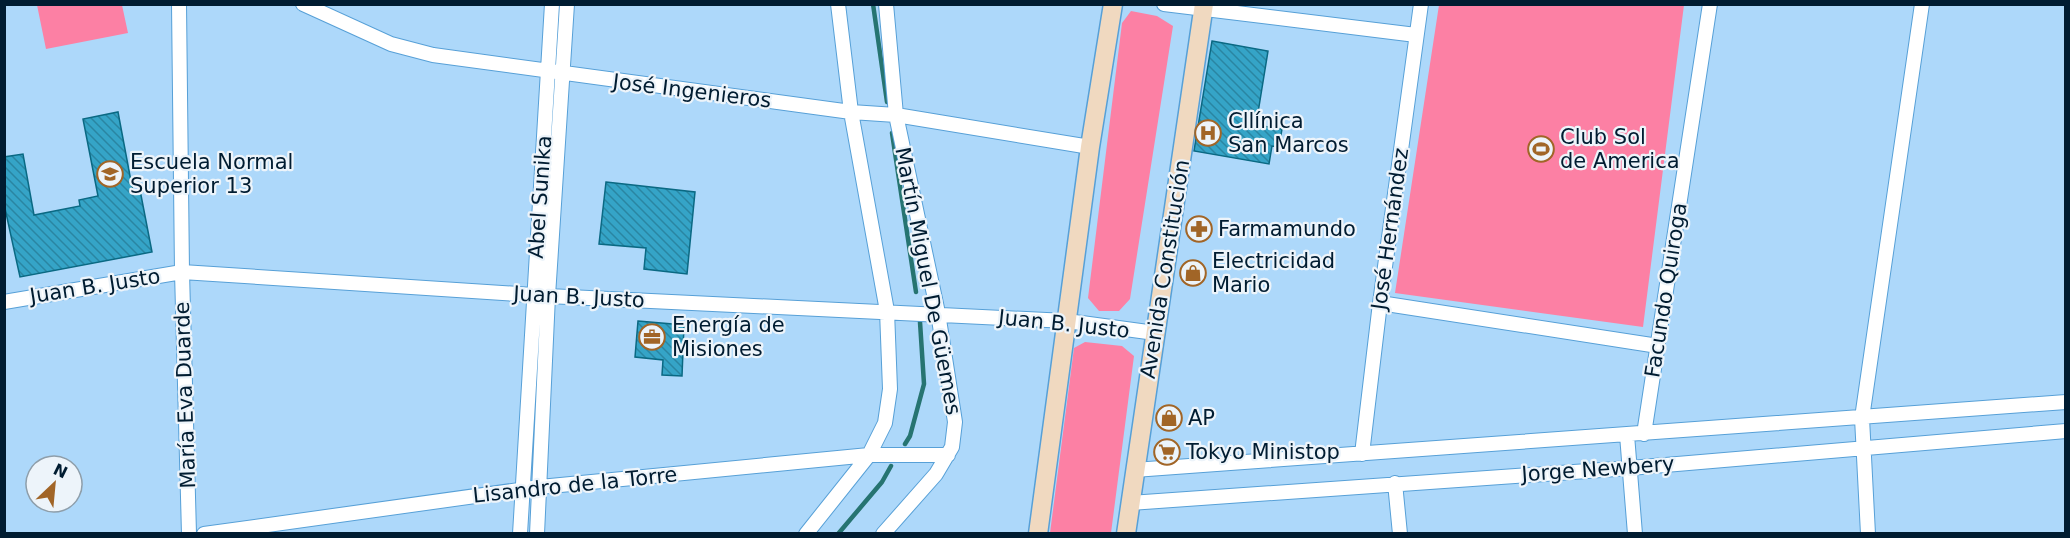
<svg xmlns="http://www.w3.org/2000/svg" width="2070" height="538" font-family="'DejaVu Sans',sans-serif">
<defs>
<pattern id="building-back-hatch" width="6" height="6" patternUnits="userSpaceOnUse" patternTransform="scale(1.5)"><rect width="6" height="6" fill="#35a4c7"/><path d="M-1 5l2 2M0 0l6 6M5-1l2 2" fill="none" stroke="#2a85a2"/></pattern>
</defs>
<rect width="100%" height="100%" fill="#add8fa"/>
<path fill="#fc80a4" d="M37,5H122L128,33L46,49Z
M1439,5H1684L1643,327L1395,293Z
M1131,11L1157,16L1173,26L1130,299L1119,311H1099L1088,298L1122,23Z
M1085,342L1122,346L1134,356L1111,533H1050L1074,348Z"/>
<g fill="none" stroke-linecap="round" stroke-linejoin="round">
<path stroke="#267471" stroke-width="4.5" d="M873,4L887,102
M892,133L916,292
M905,444L910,436L924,384L920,322
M838,534L882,482L891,466"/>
</g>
<path fill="url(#building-back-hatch)" stroke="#0a6983" stroke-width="1.5" d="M1212,41L1268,51L1256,125L1282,129L1279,147L1272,146L1269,164L1194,151Z
M118,112L133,192L140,190L152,252L20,277L4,204V157L23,154L34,215L80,206L79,200L98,196L83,119Z
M606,182L695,192L687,274L644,269L646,248L599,244Z
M638,321L684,325L682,376L662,375L663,360L635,357Z"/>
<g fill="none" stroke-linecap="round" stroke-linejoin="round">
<g stroke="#57a0d7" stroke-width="16">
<path id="minor" d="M179,4L182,272L189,534
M303,4L391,44L433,55L851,112L896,115L1090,147
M1164,4L1416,35
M4,302L182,272L548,296L1067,321L1155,333
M1380,303L1658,346
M1644,434L1710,4
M1627,435L1635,534
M1362,454L1380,303L1421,4
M1134,470L2066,402
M1395,483L1400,534
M1130,503L1630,468L2066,431
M204,534L540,487L869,455H948
M520,534L552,4
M537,534L548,296L567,4
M806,534L869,455L885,423L890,389L887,311L851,112L838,4
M883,534L936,474L952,447L955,422L938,313L896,115L886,4
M1868,534L1862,418L1922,4"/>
</g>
<g stroke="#57a0d7" stroke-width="21">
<path id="secondary" d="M1038,534L1090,147L1113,4
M1126,534L1204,4"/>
</g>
<use href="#minor" stroke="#fff" stroke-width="14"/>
<use href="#secondary" stroke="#f0d9c0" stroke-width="18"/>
</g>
<defs>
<g id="hospital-ring" transform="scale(1.35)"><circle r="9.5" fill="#edf4fa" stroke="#a16527" stroke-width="1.5"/><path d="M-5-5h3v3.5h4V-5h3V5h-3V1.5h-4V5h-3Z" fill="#a16527"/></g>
<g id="stadium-ring" transform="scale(1.35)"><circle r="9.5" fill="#edf4fa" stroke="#a16527" stroke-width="1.5"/><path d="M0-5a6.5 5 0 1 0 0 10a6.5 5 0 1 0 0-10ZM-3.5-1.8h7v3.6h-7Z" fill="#a16527"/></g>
<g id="school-ring" transform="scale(1.35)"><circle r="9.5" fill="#edf4fa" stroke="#a16527" stroke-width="1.5"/><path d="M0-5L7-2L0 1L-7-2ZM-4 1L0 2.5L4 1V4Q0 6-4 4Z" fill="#a16527"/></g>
<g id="pharmacy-ring" transform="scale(1.35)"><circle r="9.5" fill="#edf4fa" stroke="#a16527" stroke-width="1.5"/><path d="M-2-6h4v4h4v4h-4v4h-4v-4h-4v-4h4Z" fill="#a16527"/></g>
<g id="shop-ring" transform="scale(1.35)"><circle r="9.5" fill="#edf4fa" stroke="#a16527" stroke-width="1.5"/><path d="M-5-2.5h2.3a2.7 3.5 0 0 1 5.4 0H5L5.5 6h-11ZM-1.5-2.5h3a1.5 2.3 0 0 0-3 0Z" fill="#a16527"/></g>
<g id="office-ring" transform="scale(1.35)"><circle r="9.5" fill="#edf4fa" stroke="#a16527" stroke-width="1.5"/><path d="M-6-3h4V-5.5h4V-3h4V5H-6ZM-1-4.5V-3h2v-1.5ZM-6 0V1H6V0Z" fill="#a16527"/></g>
<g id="supermarket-ring" transform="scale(1.35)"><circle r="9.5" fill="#edf4fa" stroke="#a16527" stroke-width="1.5"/><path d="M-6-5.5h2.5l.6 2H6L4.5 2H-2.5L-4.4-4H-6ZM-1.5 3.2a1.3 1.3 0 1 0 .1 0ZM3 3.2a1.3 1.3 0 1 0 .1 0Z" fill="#a16527"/></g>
</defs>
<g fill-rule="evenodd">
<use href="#hospital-ring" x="1208" y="133"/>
<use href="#stadium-ring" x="1541" y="149"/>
<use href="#school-ring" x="110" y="174"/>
<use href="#pharmacy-ring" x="1199" y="229"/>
<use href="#shop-ring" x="1193" y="273"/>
<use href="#office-ring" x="652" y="337"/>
<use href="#shop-ring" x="1169" y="418"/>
<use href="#supermarket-ring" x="1167" y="452"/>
</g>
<g text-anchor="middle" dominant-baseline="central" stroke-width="4.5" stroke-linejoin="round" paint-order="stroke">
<g font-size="21" fill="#001c31" stroke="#edf4fa">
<text transform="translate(692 91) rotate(7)">José Ingenieros</text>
<text transform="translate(540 197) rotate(-86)">Abel Sunika</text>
<text transform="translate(1390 229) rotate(-82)">José Hernández</text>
<text transform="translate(1165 269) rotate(-81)">Avenida Constitución</text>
<text transform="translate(928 281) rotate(79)">Martín Miguel De Güemes</text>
<text transform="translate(95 286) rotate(-9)">Juan B. Justo</text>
<text transform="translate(1666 290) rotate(-81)">Facundo Quiroga</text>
<text transform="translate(579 297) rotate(3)">Juan B. Justo</text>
<text transform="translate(1064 324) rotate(6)">Juan B. Justo</text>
<text transform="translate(185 395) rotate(-92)">María Eva Duarde</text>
<text transform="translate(1598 469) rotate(-4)">Jorge Newbery</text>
<text transform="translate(575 485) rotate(-6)">Lisandro de la Torre</text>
</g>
<g font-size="21" fill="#001c31" stroke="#edf4fa" text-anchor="start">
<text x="1228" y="121">Cllínica<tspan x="1228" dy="24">San Marcos</tspan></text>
<text x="1560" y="137">Club Sol<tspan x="1560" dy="24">de America</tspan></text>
<text x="130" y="162">Escuela Normal<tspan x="130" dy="24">Superior 13</tspan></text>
<text x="1218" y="229">Farmamundo</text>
<text x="1212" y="261">Electricidad<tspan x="1212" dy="24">Mario</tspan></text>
<text x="672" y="325">Energía de<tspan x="672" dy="24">Misiones</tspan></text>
<text x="1188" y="418">AP</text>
<text x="1186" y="452">Tokyo Ministop</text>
</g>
</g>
<rect width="2070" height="538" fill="none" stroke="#001c31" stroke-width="12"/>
<g transform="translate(54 484) rotate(26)"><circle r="28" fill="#edf4fa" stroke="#8e9eaa" stroke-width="1.5"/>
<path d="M0-4.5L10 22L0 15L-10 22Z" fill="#a16527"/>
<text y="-9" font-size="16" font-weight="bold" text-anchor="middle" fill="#001c31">N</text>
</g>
</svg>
